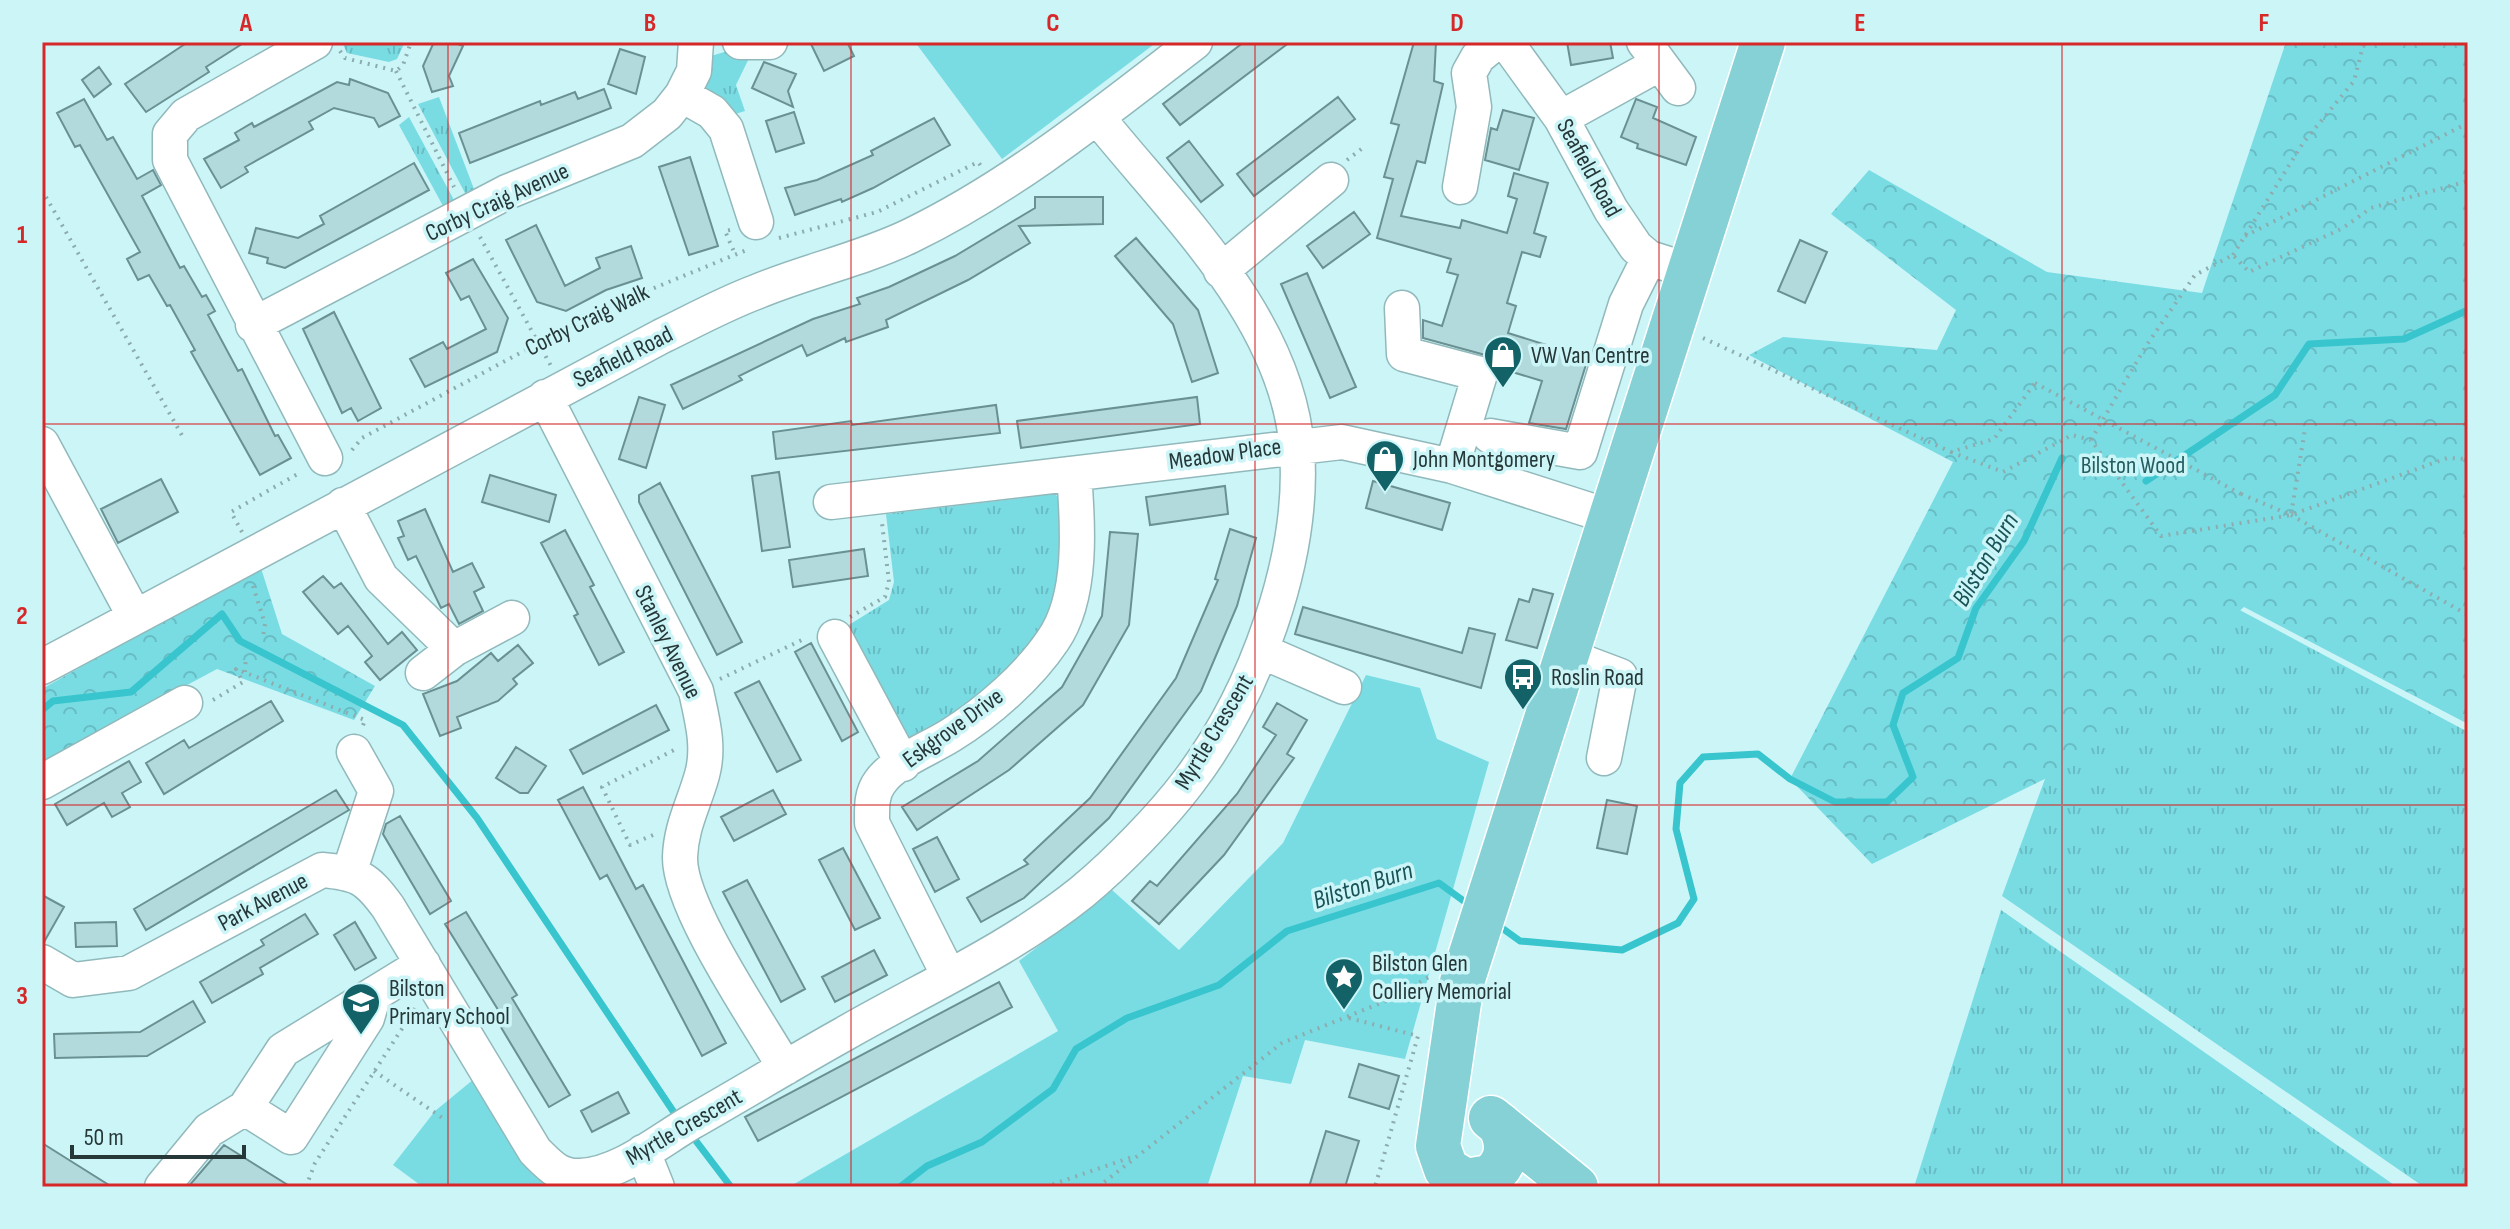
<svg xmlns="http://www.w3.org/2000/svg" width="2510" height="1229" font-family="'Sofia Sans Condensed',sans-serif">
<defs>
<pattern id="grass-tufts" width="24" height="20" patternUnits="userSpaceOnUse" patternTransform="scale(2)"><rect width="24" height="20" fill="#79dce3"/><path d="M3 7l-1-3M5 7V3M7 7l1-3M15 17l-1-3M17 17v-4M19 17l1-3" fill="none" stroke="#68bdc4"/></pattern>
<pattern id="forest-crowns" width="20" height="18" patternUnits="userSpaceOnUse" patternTransform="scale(2)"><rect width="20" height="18" fill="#79dce3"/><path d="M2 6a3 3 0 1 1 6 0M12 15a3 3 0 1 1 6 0" fill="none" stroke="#68bdc4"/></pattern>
</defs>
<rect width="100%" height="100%" fill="#ccf5f8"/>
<path fill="url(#grass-tufts)" d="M342,42H405L397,59L389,62L347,53Z
M731,50L752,52L736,85L745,111L732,115L705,92L701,73L711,56Z
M439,97L474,189L465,193L418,104Z
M409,117L454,200L443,206L399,125Z
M1033,490H1049L1061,499C1062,524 1068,554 1063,579C1047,659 979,699 917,743H905L844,628L889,600L894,582L886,514L1023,498Z
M2236,608L2468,732V1187H2424L2002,896L2049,768Z
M2001,910L2397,1187H1914Z"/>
<path fill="url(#forest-crowns)" d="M2286,42H2468V537L2464,539L2468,542V724L2244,607L2063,770L1872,864L1790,779L1953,462L1749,355L1783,337L1937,350L1956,310L1831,214L1869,170L2047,272L2202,293Z
M260,565L282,634L375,686L354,720L217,669L42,763V689Z"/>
<path fill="#79dce3" d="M915,42H1157L1002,159Z
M1366,675L1420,688L1437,739L1489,762L1405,1059L1305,1040L1291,1084L1243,1076L1207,1187H789L1058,1031L1019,961L1112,890L1179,950L1283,843Z
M474,1079L515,1152L561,1187H423L393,1165L435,1111Z"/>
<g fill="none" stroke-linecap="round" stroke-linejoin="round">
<path stroke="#38c5cd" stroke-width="7" d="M2146,481L2275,395L2309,344L2404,339L2468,310
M42,710L53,701L131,692L222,614L240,641L403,725L477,818L673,1111
M1495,923L1520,941L1622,950L1678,923L1694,899L1676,829L1680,783L1703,757L1758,754L1790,779L1835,802H1887L1913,777L1893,725L1903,693L1958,658L1976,608L2024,541L2062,458
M696,1141L731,1187
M900,1187L927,1166L982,1142L1053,1089L1076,1049L1127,1018L1219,985L1287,931L1439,883L1472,907"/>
</g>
<path fill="#b2dadd" stroke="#6a9092" stroke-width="2" d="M188,42H245L206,67L209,72L146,112L125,84Z
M434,42H453L463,46L449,76L453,86L432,92L423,66Z
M810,42H847L854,56L824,71Z
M1244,42H1290L1180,125L1163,104Z
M1414,42H1436L1434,81L1443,84L1425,163L1417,161L1401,216L1460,228L1462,220L1507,233L1517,199L1508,196L1514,173L1548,183L1534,233L1546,237L1540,257L1522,252L1507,303L1516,306L1508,333L1588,358L1566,429L1529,423L1542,381L1499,368L1485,355L1423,338V320L1442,326L1458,275L1447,272L1451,259L1377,238L1393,179L1384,177L1399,125L1391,123Z
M1567,42H1610L1613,58L1571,65Z
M620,49L645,57L636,94L608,84Z
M764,62L796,74L788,91L793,107L752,88Z
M99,67L111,84L94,97L82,80Z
M350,79L388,93L400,116L379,127L374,118L334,108L309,122L313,129L245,167L248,172L221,188L204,159L239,140L235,133L252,123L254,127L337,82L349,85Z
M604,89L611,108L470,163L459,133L540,101L541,105L575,92L578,99Z
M1338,97L1355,119L1254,196L1237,174Z
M84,99L107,140L113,137L137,179L153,170L161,185L142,196L149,209L180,268L184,266L202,297L206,295L215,311L208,315L238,371L242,369L275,436L278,435L291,458L260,475L191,352L195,350L170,305L167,306L149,275L138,280L127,259L140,252L80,145L75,147L57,113Z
M1636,99L1657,107L1653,118L1696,137L1686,165L1637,148L1638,144L1621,137Z
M1503,110L1534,118L1519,170L1485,160L1491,128L1497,130Z
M794,112L804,143L776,152L766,121Z
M934,118L950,145L873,188L842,202L841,199L795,215L785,188L817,180L873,155L871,151Z
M1189,141L1223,185L1201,202L1167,158Z
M690,157L718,246L689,255L659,167Z
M414,163L429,190L285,268L267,263L268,258L249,253L256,228L298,238L324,224L320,216Z
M1035,197H1103V224L1019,226L1030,243L968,280L886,320L888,327L846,342L845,338L807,356L802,345L739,376L742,380L683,409L671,385L813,319L860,304L857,298L889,287L955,256L1035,208Z
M1354,212L1370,234L1323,268L1307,246Z
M536,225L565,286L600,268L596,258L631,246L642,278L606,290L566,311L537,302L506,240Z
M1136,238L1198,310L1218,373L1192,382L1173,324L1115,256Z
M1800,240L1827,252L1805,303L1778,291Z
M473,259L508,318L497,352L425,387L410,359L443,342L447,349L486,329L469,296L461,300L446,273Z
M1307,273L1356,387L1330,398L1281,284Z
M334,312L381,408L358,421L351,408L342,413L303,329Z
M639,397L665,405L646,468L619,459Z
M1197,397L1200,424L1021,448L1017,421Z
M996,405L1000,433L776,459L773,432L851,421L852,425Z
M779,472L790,547L762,551L752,476Z
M490,475L556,495L549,522L482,502Z
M161,479L178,512L118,543L101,509Z
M1373,481L1450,503L1442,530L1366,508Z
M660,483L742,642L717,655L639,502V495Z
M1225,486L1228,514L1150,525L1146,497Z
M425,509L453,572L472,563L484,587L474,592L483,611L459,624L449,604L441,608L416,556L408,560L398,538L404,536L398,521Z
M1230,529L1256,538L1237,606L1201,691L1109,818L1024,898L981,922L967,898L1028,864L1024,860L1090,798L1176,678L1218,580L1215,579Z
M565,530L594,585L590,587L624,652L599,665L574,616L578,614L541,543Z
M1110,532L1138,534L1129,625L1083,705L1009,770L917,830L902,807L978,761L1062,687L1102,616Z
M864,549L868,576L793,587L789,560Z
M323,576L334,588L341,583L388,644L402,632L417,650L380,680L365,662L372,656L348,626L338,634L303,592Z
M1533,589L1553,594L1537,648L1506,640L1519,599L1529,602Z
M1303,607L1462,653L1469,628L1495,634L1481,688L1295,634Z
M811,643L858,732L842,741L795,652Z
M518,645L533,663L513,679L517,684L498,701L457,717L461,728L440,736L423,694L457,681L491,653L498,661Z
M759,681L801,760L777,772L735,693Z
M271,701L283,721L164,794L146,763L184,740L189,748Z
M1277,703L1307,720L1287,754L1294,758L1224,855L1159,924L1132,901L1150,881L1157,886L1237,794L1276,735L1263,727Z
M656,705L669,730L583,774L570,750Z
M516,747L546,766L528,793H520L496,778Z
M129,761L141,782L122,793L130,807L112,817L104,803L67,825L55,804Z
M583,787L636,889L643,885L726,1043L702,1056L607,875L600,879L558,800Z
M336,790L349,810L146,930L134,909Z
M773,790L786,814L734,841L721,817Z
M1607,800L1637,806L1627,854L1597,848Z
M400,816L451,901L430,914L383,834L386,824Z
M937,837L959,879L935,892L913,849Z
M843,848L880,918L855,930L819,860Z
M747,880L805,989L781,1002L723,892Z
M42,895L64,907L44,942H42Z
M466,912L517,995L512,998L570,1095L549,1107L499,1024L505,1021L445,924Z
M305,914L318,934L260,968L263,974L212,1003L200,982L264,945L261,940Z
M116,922L117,946L76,947L75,923Z
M355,922L376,958L355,970L334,935Z
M874,950L887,975L835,1002L822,977Z
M999,982L1012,1007L758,1141L745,1117Z
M193,1001L205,1022L147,1056L55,1058L54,1034L140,1032Z
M1359,1064L1399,1076L1389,1109L1349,1097Z
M618,1092L629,1113L592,1132L581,1111Z
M1326,1131L1359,1141L1345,1187H1309Z
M42,1143L112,1187H42Z
M224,1145L291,1187H188Z"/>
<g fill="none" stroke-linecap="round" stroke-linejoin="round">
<g stroke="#91b9bb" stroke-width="37">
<path id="minor" d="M315,42L186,115L170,134V160L325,458
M740,42H770
M1506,42L1561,118L1611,210L1636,247L1649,258L1690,271
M1644,42L1678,88
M682,95L712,112L726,129L756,222
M1561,118L1657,65
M1460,187L1474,107L1469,73L1478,57L1496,42
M1221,271L1331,180
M1402,308L1404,354L1480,374L1452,466
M253,325L507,192L632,141L667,114L682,95L694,71L696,42
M545,397L696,691C702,719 710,747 702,775C694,804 681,826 680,857C679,907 758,1021 785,1068
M1490,436L1580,452L1626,304L1649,258
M42,444L135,617
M831,502L1342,442L1452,466L1611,517
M343,505L381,578L454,649L512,618
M835,637L903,764
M1261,651L1344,687
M1567,656L1620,676L1604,758
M42,667L662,336C693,321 724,304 756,292C806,271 860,260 910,236C1013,186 1104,112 1195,42
M423,673L454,649
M42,782L185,703
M349,873L376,791L354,752
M42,962L73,980L129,973L322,870C358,873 367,878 388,907L535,1151C549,1165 559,1177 580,1176C618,1175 658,1142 690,1123C741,1094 792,1063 844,1034C924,988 1010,950 1082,892C1117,863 1162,817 1189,781C1255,694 1305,558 1297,449C1287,319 1175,214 1097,117
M949,976L872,823C872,808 871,794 880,782C895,761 929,749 951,735C988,712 1029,676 1053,640C1083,597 1078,524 1074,474
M374,994L367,1018L291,1137L245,1108L283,1050L423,964
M643,1152L657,1187
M162,1187L209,1130L245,1108"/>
</g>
<g stroke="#fff" stroke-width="47">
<path id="major" d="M1491,1118L1576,1187
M1500,1125C1510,1146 1508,1162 1490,1177L1466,1181L1446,1169L1438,1146L1462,982L1763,42"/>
</g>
<path stroke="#8cacae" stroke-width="4" stroke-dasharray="2 6" stroke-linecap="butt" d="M340,51L345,58L396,71L403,65L411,42
M396,71L454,187
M1347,160L1364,147
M42,190L183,437
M730,230L725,231L735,254
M2245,236L2468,123
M480,237L551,366
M779,238L877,212L978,162L981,166
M2233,255L2303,143L2354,81L2364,42
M1703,338L1951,452L1994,439L2035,383
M2091,440L2146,346L2195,275L2233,255L2249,272L2343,228L2371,208L2468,181
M352,450L362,438L598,311L749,249
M1951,452L2003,472L2072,435L2091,440L2161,536L2291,515L2447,458L2468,459
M2241,494L2291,515L2305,429
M2291,515L2468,615
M242,532L231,512L301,472
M253,586L265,624L263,637
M850,617L885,597L889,582L882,523
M245,672L246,656
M720,679L806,638
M213,700L243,682L236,669L365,720L362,728
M653,835L630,845L602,787L678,748
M1349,1018L1418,1036L1375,1187
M374,1071L444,1119
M306,1187L315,1163L416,1007
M1045,1187L1132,1157
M1098,1187L1282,1043L1386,1001L1431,976"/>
<use href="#minor" stroke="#fff" stroke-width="34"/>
<use href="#major" stroke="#86d1d6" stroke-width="44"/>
<path stroke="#8cacae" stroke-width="4" stroke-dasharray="2 6" stroke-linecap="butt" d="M2035,383L2241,494"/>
</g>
<path fill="none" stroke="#d62828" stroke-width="2" stroke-opacity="0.55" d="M448,42V1187M851,42V1187M1255,42V1187M1659,42V1187M2062,42V1187M42,424H2468M42,805H2468"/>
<defs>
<g id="shop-pin" transform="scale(2)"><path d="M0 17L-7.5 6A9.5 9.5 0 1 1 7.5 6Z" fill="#126267" stroke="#ccf5f8"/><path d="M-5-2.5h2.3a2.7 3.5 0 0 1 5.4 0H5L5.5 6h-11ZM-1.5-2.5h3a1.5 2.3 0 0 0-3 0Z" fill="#fff"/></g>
<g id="bus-pin" transform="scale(2)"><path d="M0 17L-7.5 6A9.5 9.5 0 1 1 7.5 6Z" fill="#126267" stroke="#ccf5f8"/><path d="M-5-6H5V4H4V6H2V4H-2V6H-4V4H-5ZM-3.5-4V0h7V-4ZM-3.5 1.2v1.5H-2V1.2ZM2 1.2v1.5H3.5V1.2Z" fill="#fff"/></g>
<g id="sight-pin" transform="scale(2)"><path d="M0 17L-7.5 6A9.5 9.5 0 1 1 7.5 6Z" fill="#126267" stroke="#ccf5f8"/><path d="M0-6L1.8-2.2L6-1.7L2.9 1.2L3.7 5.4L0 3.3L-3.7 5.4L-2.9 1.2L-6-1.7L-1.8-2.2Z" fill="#fff"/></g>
<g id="school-pin" transform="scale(2)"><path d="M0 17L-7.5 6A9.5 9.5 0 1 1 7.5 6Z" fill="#126267" stroke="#ccf5f8"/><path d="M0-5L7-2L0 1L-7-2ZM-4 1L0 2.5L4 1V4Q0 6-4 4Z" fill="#fff"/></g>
</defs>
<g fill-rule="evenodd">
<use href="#shop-pin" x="1503" y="355"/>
<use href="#shop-pin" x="1385" y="459"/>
<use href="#bus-pin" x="1523" y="677"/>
<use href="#sight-pin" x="1344" y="977"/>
<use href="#school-pin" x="361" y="1002"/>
</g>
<g text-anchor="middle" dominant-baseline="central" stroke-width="7" stroke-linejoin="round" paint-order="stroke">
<g font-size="24" fill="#263738" stroke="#ccf5f8">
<text transform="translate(1589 168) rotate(61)">Seafield Road</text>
<text transform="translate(497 202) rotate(-25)">Corby Craig Avenue</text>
<text transform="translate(587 320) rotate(-26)">Corby Craig Walk</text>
<text transform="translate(623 357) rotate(-27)">Seafield Road</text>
<text transform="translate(1225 454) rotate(-8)">Meadow Place</text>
<text transform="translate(668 642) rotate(64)">Stanley Avenue</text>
<text transform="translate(953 728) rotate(-36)">Eskgrove Drive</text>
<text transform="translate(1214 732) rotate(-59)">Myrtle Crescent</text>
<text transform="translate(263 902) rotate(-28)">Park Avenue</text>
<text transform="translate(684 1127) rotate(-30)">Myrtle Crescent</text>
</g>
<g font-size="24" fill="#263738" stroke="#ccf5f8" text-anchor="start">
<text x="1531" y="355">VW Van Centre</text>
<text x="1413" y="459">John Montgomery</text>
<text x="1551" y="677">Roslin Road</text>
<text x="1372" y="963">Bilston Glen<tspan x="1372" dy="28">Colliery Memorial</tspan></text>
<text x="389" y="988">Bilston<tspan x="389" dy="28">Primary School</tspan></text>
</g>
<g font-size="24" fill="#255d60" stroke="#ccf5f8">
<text x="2133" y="465">Bilston Wood</text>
</g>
<g font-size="26" font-style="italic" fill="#1a5357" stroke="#ccf5f8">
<text transform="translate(1986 560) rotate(-59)">Bilston Burn</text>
<text transform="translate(1363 886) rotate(-18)">Bilston Burn</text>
</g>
</g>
<rect width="2510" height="1229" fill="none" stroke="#ccf5f8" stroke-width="88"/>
<path d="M72 1145v12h172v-12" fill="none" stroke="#263738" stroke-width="4"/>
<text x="84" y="1145" font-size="24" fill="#263738" stroke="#ccf5f8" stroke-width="6" paint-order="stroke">50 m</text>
<rect x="44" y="44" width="2422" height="1141" fill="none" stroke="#d62828" stroke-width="3"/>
<g font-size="26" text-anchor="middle" font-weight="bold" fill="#d62828">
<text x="246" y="31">A</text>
<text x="650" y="31">B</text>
<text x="1053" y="31">C</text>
<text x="1457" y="31">D</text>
<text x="1860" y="31">E</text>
<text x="2264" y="31">F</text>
<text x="22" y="243">1</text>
<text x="22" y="624">2</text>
<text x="22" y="1004">3</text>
</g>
</svg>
